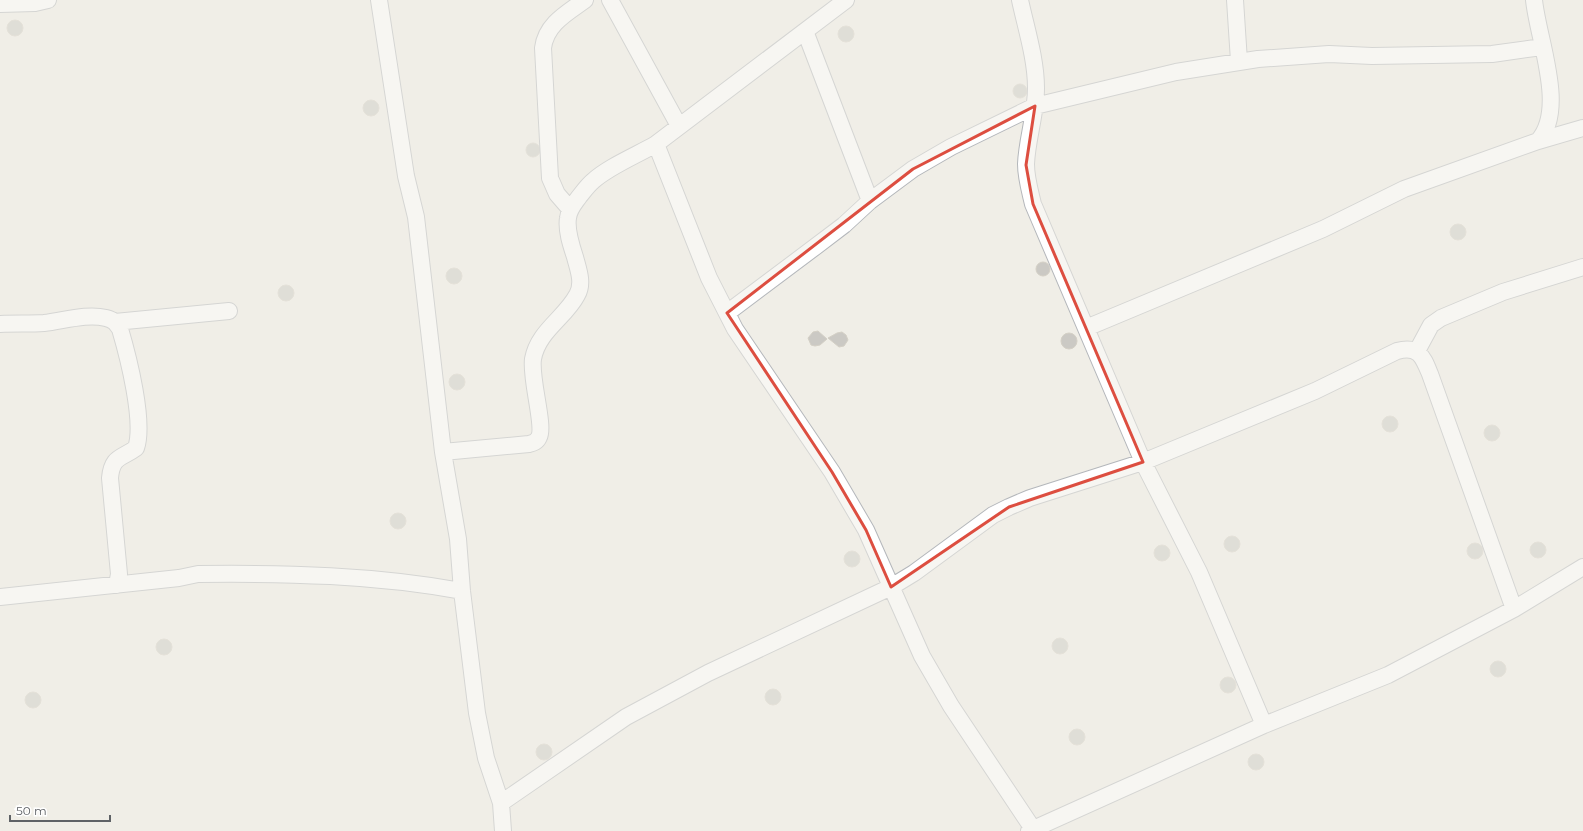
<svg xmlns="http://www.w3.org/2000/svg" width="1583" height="831" font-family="Montserrat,sans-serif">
<rect width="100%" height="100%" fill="#f0eee7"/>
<path fill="#cbc9c4" stroke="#d4d0c6" d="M7 28a8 8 0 1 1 16 0a8 8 0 1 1-16 0Z
M838 34a8 8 0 1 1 16 0a8 8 0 1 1-16 0Z
M1013 91a7 7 0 1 1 14 0a7 7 0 1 1-14 0Z
M363 108a8 8 0 1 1 16 0a8 8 0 1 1-16 0Z
M526 150a7 7 0 1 1 14 0a7 7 0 1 1-14 0Z
M1450 232a8 8 0 1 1 16 0a8 8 0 1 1-16 0Z
M1036 269a7 7 0 1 1 14 0a7 7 0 1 1-14 0Z
M446 276a8 8 0 1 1 16 0a8 8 0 1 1-16 0Z
M278 293a8 8 0 1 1 16 0a8 8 0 1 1-16 0Z
M818,331L827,339L820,345L815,346L811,345L808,338L813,332Z
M842,332L846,335L848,340L844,346L839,347L828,338L837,333Z
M1061 341a8 8 0 1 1 16 0a8 8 0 1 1-16 0Z
M449 382a8 8 0 1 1 16 0a8 8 0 1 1-16 0Z
M1382 424a8 8 0 1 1 16 0a8 8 0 1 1-16 0Z
M1484 433a8 8 0 1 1 16 0a8 8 0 1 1-16 0Z
M390 521a8 8 0 1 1 16 0a8 8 0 1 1-16 0Z
M1224 544a8 8 0 1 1 16 0a8 8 0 1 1-16 0Z
M1530 550a8 8 0 1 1 16 0a8 8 0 1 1-16 0Z
M1467 551a8 8 0 1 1 16 0a8 8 0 1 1-16 0Z
M1154 553a8 8 0 1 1 16 0a8 8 0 1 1-16 0Z
M844 559a8 8 0 1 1 16 0a8 8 0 1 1-16 0Z
M1052 646a8 8 0 1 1 16 0a8 8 0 1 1-16 0Z
M156 647a8 8 0 1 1 16 0a8 8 0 1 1-16 0Z
M1490 669a8 8 0 1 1 16 0a8 8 0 1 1-16 0Z
M1220 685a8 8 0 1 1 16 0a8 8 0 1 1-16 0Z
M765 697a8 8 0 1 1 16 0a8 8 0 1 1-16 0Z
M25 700a8 8 0 1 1 16 0a8 8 0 1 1-16 0Z
M1069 737a8 8 0 1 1 16 0a8 8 0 1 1-16 0Z
M536 752a8 8 0 1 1 16 0a8 8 0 1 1-16 0Z
M1248 762a8 8 0 1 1 16 0a8 8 0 1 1-16 0Z"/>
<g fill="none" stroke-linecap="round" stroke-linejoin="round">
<g stroke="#b4b7bb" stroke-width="18">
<path id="minor" d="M379,0L406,176L416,217L443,452L458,539L462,591L477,713L486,758L501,803L503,831
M610,0L679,126
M846,0L656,144L709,278L735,329L832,472L866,530L922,656L951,706L1033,829
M1020,0C1026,28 1036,59 1036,88C1036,114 1027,139 1026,164C1026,178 1030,191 1033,204L1143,462L1199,572L1264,725
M1235,0L1239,61
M0,4L35,3L48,0
M805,31L870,201
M1538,141L1583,128
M570,209L557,194L550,178L543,48C546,24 567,13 585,0
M727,313L815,247L844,225L870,201L913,169L951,147L1035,106L1176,72L1258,59L1329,54L1372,56L1492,54L1542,47
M115,322L229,311
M0,324C15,323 29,324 44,323C63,321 87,313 106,318C114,320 116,323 120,329C128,356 145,422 136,448C121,459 112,456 110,478L119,574L117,585
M1086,328L1323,229L1404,189L1538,141C1567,109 1538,40 1534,0
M1417,351L1431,325L1441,318L1503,292L1583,267
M443,452L529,444C533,443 537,442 539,437C545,426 530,378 533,359C538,331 565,318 577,295C584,283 578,269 575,257C571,245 566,230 568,218C569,209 574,204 579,197C583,192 588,185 593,181C608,167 637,155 656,144
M0,597L179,578L198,574C286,573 375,575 462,591
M501,803L626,717L708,673L891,587L914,573L993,515L1009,507L1030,498L1143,462L1315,391L1397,351C1419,345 1423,357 1430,374L1514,609
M1029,831L1264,725L1388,675L1514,609L1583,567"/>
</g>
<use href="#minor" stroke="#fff" stroke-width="16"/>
</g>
<path d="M0 0H1583V831H0ZM1035,106L1026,165L1033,204L1143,462L1009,507L891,587L866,530L832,472L727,313L913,169Z" fill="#f0eee7" fill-opacity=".55" fill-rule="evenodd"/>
<path fill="none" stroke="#dd4e40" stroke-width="3" stroke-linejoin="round" d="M1035,106L1026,165L1033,204L1143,462L1009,507L891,587L866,530L832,472L727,313L913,169Z"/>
<path d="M10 815v6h100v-6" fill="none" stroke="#5f6266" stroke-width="2"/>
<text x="16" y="815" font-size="12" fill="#5f6266" stroke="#ffffff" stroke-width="3" paint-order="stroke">50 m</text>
</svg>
